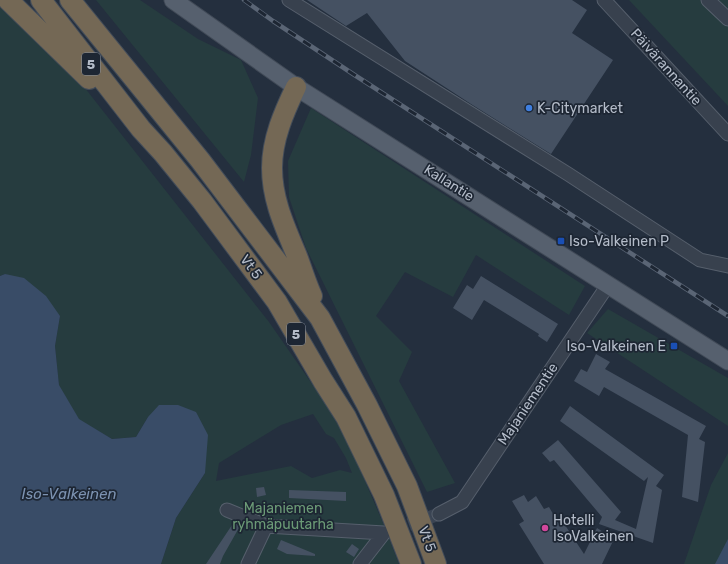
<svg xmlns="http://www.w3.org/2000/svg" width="728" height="564" font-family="Rubik,sans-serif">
<rect width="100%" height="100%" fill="#242f3e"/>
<path fill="#263c3f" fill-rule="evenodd" d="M96,0H140L198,39L241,60L258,98L251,155L244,182Z
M629,0H728V106Z
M0,2L70,69L269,322L328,407L351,448L383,523L399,564H161L176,518L205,473L148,417L136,437L112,439L79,420L59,386L55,346L60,316L5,274L0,276ZM313,414L326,434L334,438L346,458L352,473L340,470L312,478L291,466L216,481L219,463L281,425Z
M311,108L585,286L569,315L476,255L453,297L405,272L376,316L412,352L399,381L455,483L427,492L306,248L289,197L288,161Z
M608,309L728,378V426L587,333Z
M728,453V564H684L711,485Z"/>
<path fill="#394c67" d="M5,274L24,278L46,296L60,316L55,346L59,385L79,419L112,439L136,437L148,417L159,405H178L196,412L208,435L205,473L176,518L161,564H0V276Z
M728,539V564H715Z"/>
<path fill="#455162" d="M307,0H572L587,10L572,33L613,60L551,154L471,104L405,61L367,13L346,26Z
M481,276L558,324L547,342L538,336L539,334L484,300L472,320L453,308L467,285L473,289Z
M596,354L610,362L605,369L706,426L699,439L705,442L698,502L682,497L688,435L604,387L599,396L574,381L581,369L587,372Z
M570,406L664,475L656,486L662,490L653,543L599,524L602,517L554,460L550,462L542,453L558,440L621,512L615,520L636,529L648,477L644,481L560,421Z
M264,487L266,495L257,497L256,488Z
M289,490L346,492V501L289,498Z
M524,495L528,502L536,496L544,509L549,507L559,524L563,522L584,554L597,528L614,539L602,564H544L519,524L524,521L512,501Z
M234,522L240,526L223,556L220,564H206Z
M281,540L315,554V556L287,554L277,549Z
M352,544L359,549L354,557L346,552Z"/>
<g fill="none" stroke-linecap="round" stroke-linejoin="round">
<path stroke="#3a4453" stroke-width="13" stroke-dasharray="13 6" stroke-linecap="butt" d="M391,531L439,514"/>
<g stroke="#565f6c" stroke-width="15">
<path id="minor" d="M289,0L568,174L700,260L728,266
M604,0L728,134
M708,0L728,19
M227,510L266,526
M439,514L462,502L608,285
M248,564L266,526L384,533
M360,564L384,533"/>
</g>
<g stroke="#414a57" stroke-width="19">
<path id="major" d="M173,0L296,87L728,361"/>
</g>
<g stroke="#434c59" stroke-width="22">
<path id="highway" d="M8,0L89,79
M41,0L141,129L163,153L202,201L277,302L323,381L346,417L384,495L411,564
M70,0L200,160L320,318L367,405L407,486L436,564
M296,87C284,112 272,139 272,168C272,200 285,227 297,256C302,269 306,283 312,296"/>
</g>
<use href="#minor" stroke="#38414e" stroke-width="13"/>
<use href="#major" stroke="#56606e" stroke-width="17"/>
<use href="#highway" stroke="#746855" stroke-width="20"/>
<g stroke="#5a6575" stroke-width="4.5">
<path id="rail" d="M244,0L273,21L353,74L728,316"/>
</g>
<use href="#rail" stroke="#1d2633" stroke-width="3" stroke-dasharray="9" stroke-linecap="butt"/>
</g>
<circle fill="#3f7fe0" stroke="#1d2633" stroke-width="1.5" cx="529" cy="108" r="4"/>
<g fill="#1a4fb4" stroke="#1d2633" stroke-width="1.5">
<rect x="557" y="237" width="8" height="8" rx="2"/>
<rect x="670" y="342" width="8" height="8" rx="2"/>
</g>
<circle fill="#d1479c" stroke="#1d2633" stroke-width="1.5" cx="545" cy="528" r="4"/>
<g text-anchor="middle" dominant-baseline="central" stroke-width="3.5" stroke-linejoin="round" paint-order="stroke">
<g fill="#1d2633" stroke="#878f9c" stroke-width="1">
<rect x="82" y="53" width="18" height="22" rx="3"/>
<rect x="287" y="323" width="18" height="22" rx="3"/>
</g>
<g font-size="13" font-weight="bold" fill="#b4bcc9">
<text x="91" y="64">5</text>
<text x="296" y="334">5</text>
</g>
<g font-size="14" fill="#b4bcc9" stroke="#1d2633">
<text transform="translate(666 67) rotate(48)">Päivärannantie</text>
<text transform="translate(449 183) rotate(32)">Kallantie</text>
<text transform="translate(251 267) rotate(53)">Vt 5</text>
<text transform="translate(528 404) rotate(-56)">Majaniementie</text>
<text transform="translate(427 539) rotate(70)">Vt 5</text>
</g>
<g font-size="14" fill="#b4bcc9" stroke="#1d2633" text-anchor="start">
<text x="537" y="108">K-Citymarket</text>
<text x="569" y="241">Iso-Valkeinen P</text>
<text x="666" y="346" text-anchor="end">Iso-Valkeinen E</text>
<text x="553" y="520">Hotelli<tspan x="553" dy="16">IsoValkeinen</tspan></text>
</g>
<g font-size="14" fill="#6b9a76" stroke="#1d2633">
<text x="283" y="508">Majaniemen<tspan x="283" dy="16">ryhmäpuutarha</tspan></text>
</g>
<g font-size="15" font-style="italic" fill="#7c92b1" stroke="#1d2633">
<text x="69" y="494">Iso-Valkeinen</text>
</g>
</g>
</svg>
